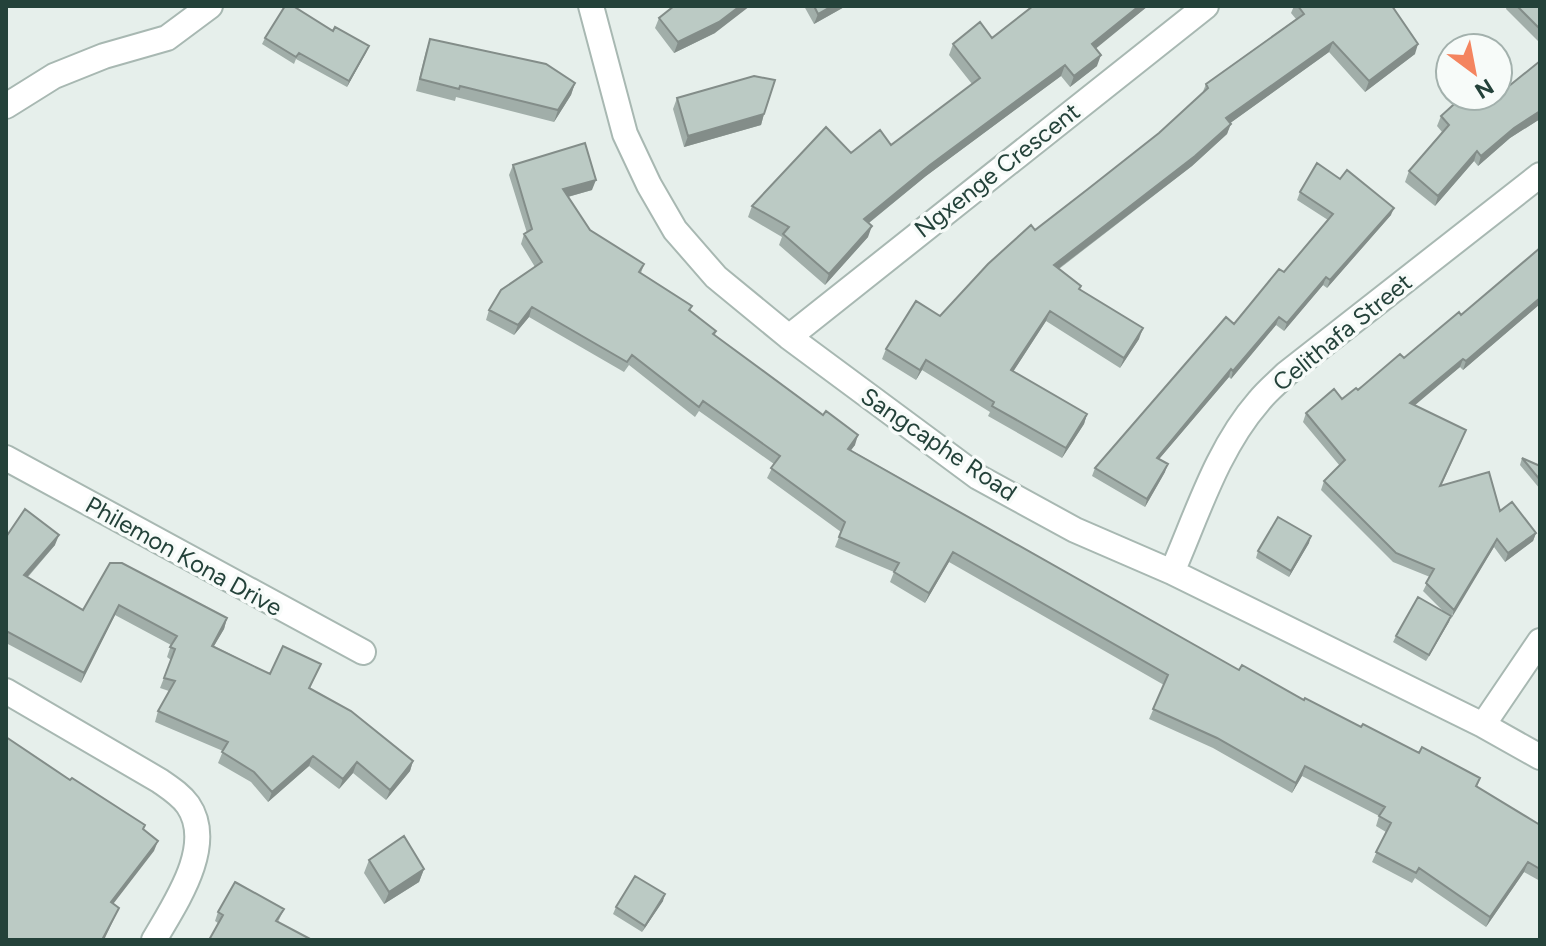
<svg xmlns="http://www.w3.org/2000/svg" width="1546" height="946" font-family="Figtree,sans-serif">
<rect width="100%" height="100%" fill="#e6efeb"/>
<g fill="none" stroke-linecap="round" stroke-linejoin="round">
<g stroke="#a8b8b2" stroke-width="28">
<path id="minor" d="M591,6L625,134L649,185L675,230L716,277L789,337L978,477L1075,530L1172,572L1483,725L1540,757
M6,106L54,76L104,56L167,38L210,6
M789,337L1206,6
M6,458L363,652
M1172,572C1197,515 1217,449 1259,401C1267,391 1277,383 1286,374L1540,175
M6,691L160,781C170,788 181,795 188,805C216,846 174,905 154,940
M1483,725L1540,641"/>
</g>
<use href="#minor" stroke="#fff" stroke-width="24"/>
</g>
<path fill="#a1aea9" d="M804,6H846L814,24Z
M1033,6H1148L1095,48L1097,66L1070,87L1061,76L926,176L869,223L868,237L825,285L779,245L782,237L748,217L752,206L851,153L891,145L972,84L949,55L953,44L992,38Z
M1294,6H1392L1415,54L1365,92L1329,52L1230,123L1227,134L1192,166L1059,269L1080,290L1139,339L1120,368L1046,321L1013,372L1087,414L1084,424L1062,458L988,416L990,412L922,370L916,380L882,359L886,349L940,316L1035,230L1159,133L1202,94L1206,84L1296,19L1291,13Z
M1507,6H1540V43L1506,9Z
M659,18L715,33L674,53L655,28Z
M333,31L369,46L347,87L296,59L294,64L262,44L265,38Z
M430,39L575,83L571,95L554,122L456,97L455,101L416,91L426,51Z
M1540,61V119L1510,138L1478,166L1474,161L1435,206L1405,182L1409,171L1442,132L1437,126L1441,116L1483,107Z
M677,98L764,114L761,125L684,147L673,109Z
M513,165L592,190L568,197L590,230L644,264L641,273L692,306L690,311L716,331L715,335L855,445L851,450L1239,670L1361,727L1480,778L1477,787L1540,825V881L1524,872L1486,927L1415,878L1412,883L1372,862L1386,832L1376,826L1379,816L1302,776L1292,793L1213,748L1149,719L1164,685L949,562L925,603L890,582L894,572L835,547L841,532L767,478L774,464L699,411L695,417L629,365L624,372L529,317L514,335L486,320L489,310L535,267L521,244L524,234L527,233L509,175Z
M1300,192L1391,215L1327,288L1323,285L1284,331L1276,325L1231,379L1229,377L1159,459L1165,472L1145,507L1092,476L1095,468L1284,272L1328,220L1297,200Z
M1540,248V304L1463,370L1460,367L1414,405L1463,438L1441,486L1500,511L1536,533L1533,541L1505,562L1494,547L1450,618L1426,661L1393,642L1396,636L1443,611L1423,591L1430,577L1393,562L1321,490L1324,481L1340,466L1303,422L1306,413L1342,399L1404,358L1461,315Z
M1522,458L1540,466V489L1520,465Z
M6,537L55,545L28,577L83,610L110,563L227,618L224,629L214,646L270,674L321,664L310,688L413,761L410,771L386,800L353,773L339,789L309,766L268,802L251,782L218,763L223,751L155,722L158,711L169,691L160,688L171,660L167,657L171,645L115,615L81,683L6,643Z
M1309,543L1289,577L1256,558L1258,551Z
M369,860L424,869L419,882L384,904L364,873Z
M663,901L642,932L613,914L616,907Z
M284,909L278,922L218,923L215,921L218,912Z"/>
<path fill="#838d89" d="M740,6H750L715,33L674,53L678,42Z
M832,6H846L814,24L818,14Z
M1139,6H1148L1088,55L1092,44Z
M1333,42L1329,52L1222,129L1226,118Z
M1418,44L1415,54L1365,92L1369,81Z
M369,46L366,53L347,87L349,81Z
M1101,55L1097,66L1070,87L1074,76Z
M1065,65L1061,76L926,176L860,230L864,219L930,165Z
M575,83L571,95L554,122L558,110Z
M1540,111V119L1510,138L1478,166L1481,156L1514,128Z
M764,114L761,125L684,147L688,136Z
M1231,124L1227,134L1192,166L1050,275L1054,265Z
M1477,151L1474,161L1435,206L1438,196Z
M596,180L592,190L560,199L563,189Z
M1394,208L1391,215L1327,288L1330,280Z
M872,226L868,237L825,285L829,274Z
M1326,277L1323,285L1284,331L1287,323Z
M1540,298V304L1463,370L1466,361Z
M532,307L529,317L514,335L518,325Z
M1050,311L1046,321L1007,381L1011,370Z
M1279,317L1276,325L1231,379L1233,371Z
M1143,328L1139,339L1120,368L1124,358Z
M1463,359L1460,367L1407,412L1410,403Z
M926,360L922,370L916,380L920,370Z
M1231,369L1229,377L1154,465L1157,458Z
M1087,414L1084,424L1062,458L1066,448Z
M858,435L855,445L844,459L848,449Z
M1168,464L1165,472L1145,507L1147,499Z
M1536,533L1533,541L1505,562L1508,553Z
M59,535L55,545L20,585L24,575Z
M1311,536L1309,543L1289,577L1291,571Z
M1497,539L1494,547L1451,619L1454,610Z
M953,552L949,562L925,603L929,593Z
M119,605L115,615L81,683L84,673Z
M1451,616L1449,622L1426,661L1429,655Z
M227,618L224,629L208,656L212,646Z
M313,756L309,766L268,802L272,792Z
M413,761L410,771L386,800L390,790Z
M357,762L353,773L339,789L343,779Z
M1305,766L1302,776L1292,793L1296,783Z
M158,841L154,851L107,912L111,902Z
M1528,862L1524,872L1486,927L1490,917Z
M424,869L419,882L384,904L389,892Z
M665,894L663,901L642,932L645,926Z
M119,908L104,940H102Z"/>
<path fill="#bbcac4" stroke="#838d89" stroke-width="2" d="M285,6H293L333,31L335,27L369,46L349,81L299,53L296,57L265,38Z
M674,6H740L719,22L678,42L659,18Z
M814,6H832L818,14Z
M1033,6H1139L1092,44L1101,55L1074,76L1065,65L930,165L864,219L872,226L829,274L783,234L789,227L752,206L826,127L851,153L880,130L891,145L980,78L953,44L980,22L992,38Z
M1298,6H1392L1418,44L1369,81L1333,42L1226,118L1231,124L1195,156L1054,265L1081,286L1079,289L1143,328L1124,358L1050,311L1011,370L1087,414L1066,448L992,406L994,402L926,360L920,370L886,349L916,301L940,316L988,264L1031,225L1035,230L1088,189L1159,133L1208,88L1206,84L1304,14Z
M1517,6H1540V29Z
M430,39L546,64L575,83L558,110L460,86L459,89L420,79Z
M1540,61V111L1514,128L1481,156L1477,151L1438,196L1409,171L1449,125L1441,116L1463,96H1475L1483,107Z
M754,76L775,80L764,114L688,136L677,98Z
M585,143L596,180L563,189L590,230L644,264L639,272L692,306L689,310L716,331L713,334L823,415L826,411L858,435L848,449L1239,670L1242,665L1304,700L1305,698L1361,727L1363,724L1419,753L1422,747L1480,778L1476,786L1540,825V869L1528,862L1490,917L1419,868L1416,873L1376,852L1391,823L1379,816L1385,807L1305,766L1296,783L1217,738L1153,709L1168,675L953,552L929,593L894,572L899,563L839,537L845,522L771,468L780,456L703,401L699,407L632,355L627,362L532,307L518,325L489,310L501,290L542,262L524,234L532,229L513,165Z
M1317,163L1340,179L1347,170L1394,208L1330,280L1326,277L1287,323L1279,317L1233,371L1231,369L1157,458L1168,464L1147,499L1095,468L1226,317L1234,324L1279,269L1284,272L1333,214L1300,192Z
M1540,248V298L1466,361L1463,359L1410,403L1466,430L1440,486L1489,472L1500,511L1512,502L1536,533L1508,553L1497,539L1454,610L1426,583L1434,569L1396,553L1324,481L1345,460L1306,413L1334,389L1342,399L1356,388L1358,390L1400,354L1404,358L1459,312L1461,315Z
M1522,458L1540,466V480Z
M25,509L59,535L24,575L83,610L110,563H122L227,618L212,646L270,674L283,646L321,664L309,688L351,711L413,761L390,790L357,762L343,779L313,756L272,792L254,772L222,752L228,742L158,711L175,681L164,678L175,649L170,647L177,636L119,605L84,673L6,631V537Z
M1278,517L1311,536L1291,571L1258,551Z
M1418,597L1451,616L1429,655L1396,636Z
M6,737L70,780L72,778L145,825L143,829L158,841L111,902L119,908L102,940H6Z
M404,836L424,869L389,892L369,860Z
M635,876L665,894L645,926L616,907Z
M235,882L284,909L276,921L312,940H209L223,915L218,912Z"/>
<g text-anchor="middle" dominant-baseline="central" stroke-width="7" stroke-linejoin="round" paint-order="stroke">
<g font-size="24" fill="#24423a" stroke="#f7fbf9">
<text transform="translate(997 170) rotate(-38)">Ngxenge Crescent</text>
<text transform="translate(1342 332) rotate(-39)">Celithafa Street</text>
<text transform="translate(939 444) rotate(34)">Sangcaphe Road</text>
<text transform="translate(184 556) rotate(29)">Philemon Kona Drive</text>
</g>
</g>
<rect width="1546" height="946" fill="none" stroke="#24423a" stroke-width="16"/>
<g transform="translate(1474 72) rotate(148)"><circle r="38" fill="#f7fbf9" stroke="#a3b1ad" stroke-width="2"/>
<path d="M0-6L14 30L0 20L-14 30Z" fill="#f4845f"/>
<text y="-12" font-size="22" font-weight="bold" text-anchor="middle" fill="#24423a">N</text>
</g>
</svg>
